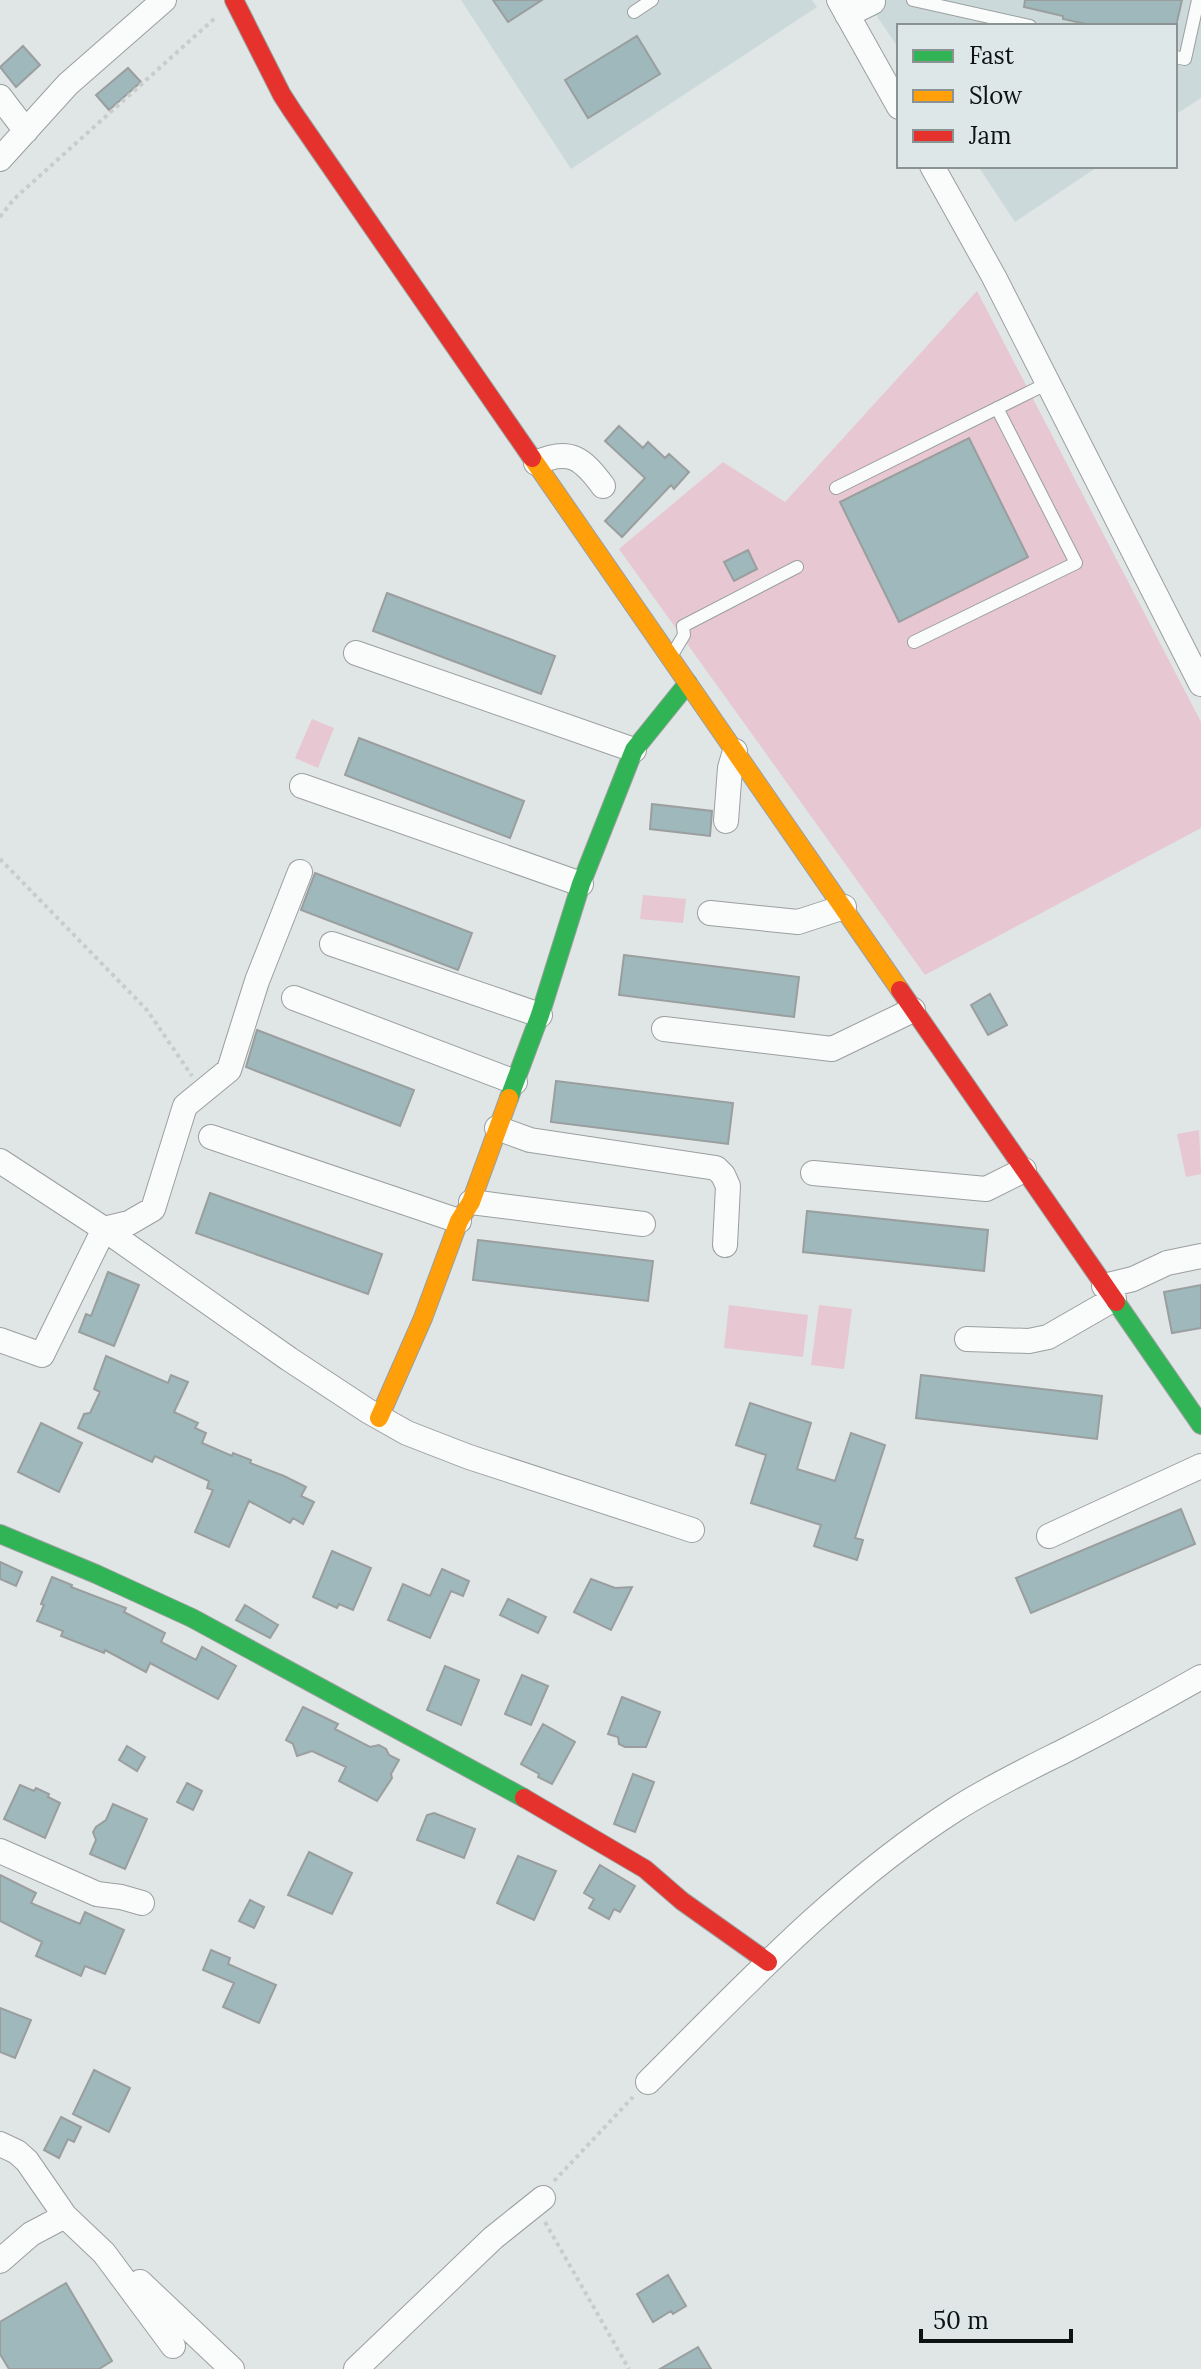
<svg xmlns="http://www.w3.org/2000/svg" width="1201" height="2369" font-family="Lora,serif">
<rect width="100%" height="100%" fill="#e0e5e5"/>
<path fill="#ccd9da" d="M461,0H812L817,7L571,169Z
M866,0H1201V98L1175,115V26H899V49Z
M978,166H1099L1015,222Z"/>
<path fill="#e7c7d1" d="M977,291L1201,722V828L925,975L619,549L723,462L785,502Z
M312,719L334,728L318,768L295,758Z
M643,895L686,899L683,923L640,919Z
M1199,1130L1201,1174L1186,1177L1177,1134Z
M729,1305L808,1315L803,1357L724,1348Z
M819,1305L852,1309L844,1369L811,1365Z"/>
<path fill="#9eb8bb" stroke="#9a9e9e" stroke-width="2" d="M493,0H542L508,22Z
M1025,0H1182L1176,26H1095L1063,19V16L1024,7Z
M637,36L660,74L588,118L565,80Z
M23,46L40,65L16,87L0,67Z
M128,68L141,82L109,110L96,95Z
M619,426L643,448L648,442L665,458L669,454L689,472L674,489L671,485L622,537L605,521L645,478L605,441Z
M969,438L1028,557L899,622L840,502Z
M748,550L757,569L734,581L724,562Z
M387,593L555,656L541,694L373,631Z
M359,738L524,801L510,838L345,775Z
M652,804L712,811L710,836L650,829Z
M315,873L472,933L458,970L301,910Z
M624,955L799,977L794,1017L619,995Z
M990,994L1007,1025L988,1035L971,1005Z
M257,1030L414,1090L400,1126L246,1067Z
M556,1081L733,1103L728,1144L551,1122Z
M210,1193L382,1254L368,1294L196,1233Z
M807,1211L988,1230L984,1271L803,1252Z
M478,1240L653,1261L648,1301L473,1280Z
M108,1272L139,1285L114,1346L79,1332L86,1314L91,1316Z
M1201,1285V1328L1172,1333L1164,1292Z
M106,1356L168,1383L171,1375L188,1382L174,1412L198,1423L195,1428L206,1433L202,1443L232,1456L233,1453L251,1460L250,1463L284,1476L306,1487L301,1496L314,1502L303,1524L293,1518L290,1523L249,1501L229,1547L195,1532L213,1490L207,1488L209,1481L155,1456L152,1462L78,1428L84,1414L90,1413L100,1392L94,1389Z
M921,1375L1102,1396L1097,1439L916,1418Z
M750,1403L811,1423L797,1469L835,1481L851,1433L885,1445L855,1538L863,1540L857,1560L814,1546L821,1525L751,1503L766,1455L736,1445Z
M41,1423L82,1443L59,1492L18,1472Z
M1181,1509L1195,1544L1031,1613L1016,1578Z
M332,1551L371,1568L353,1610L339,1604L337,1608L313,1597Z
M0,1562L22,1572L16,1586L0,1579Z
M442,1569L469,1581L463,1596L451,1591L430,1638L388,1620L403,1584L430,1596Z
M52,1577L72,1585L71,1587L126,1608L124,1612L165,1633L161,1642L196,1660L202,1647L236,1666L218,1699L150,1663L146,1672L105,1650L104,1653L61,1636L63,1631L37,1621L44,1605L41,1604Z
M591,1579L615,1588L632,1587L611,1630L574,1612Z
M508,1599L546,1617L538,1633L500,1615Z
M245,1605L278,1625L270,1638L236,1620Z
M445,1666L479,1680L461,1725L427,1710Z
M522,1675L548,1686L531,1725L505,1714Z
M622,1697L660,1712L646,1747H625L619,1744L618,1737L608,1734Z
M303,1707L338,1724L335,1729L370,1747L379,1745L386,1749L389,1755L399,1760L391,1774L392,1778L377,1801L339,1781L346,1767L312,1751L297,1756L293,1744L286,1740Z
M543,1724L575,1742L552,1784L538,1777L539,1774L521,1764Z
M127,1746L145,1757L137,1771L119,1760Z
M633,1774L654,1782L635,1832L614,1824Z
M187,1783L202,1791L193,1810L177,1802Z
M20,1785L34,1791L36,1788L49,1794L48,1797L60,1803L45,1838L4,1819Z
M113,1804L147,1819L125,1869L90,1854L96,1840L93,1832L96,1827L106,1820Z
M434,1813L475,1829L464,1858L417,1840L427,1815Z
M309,1852L352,1873L332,1914L288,1895Z
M518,1856L556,1871L534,1920L497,1903Z
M600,1865L635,1886L620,1912L614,1909L609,1919L589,1908L594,1899L584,1893Z
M0,1875L36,1893L31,1903L80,1924L85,1912L124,1930L105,1974L85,1966L81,1976L36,1956L42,1942L0,1921Z
M250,1900L264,1907L254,1928L239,1921Z
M211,1950L230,1958L228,1964L276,1985L259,2023L223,2007L234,1983L203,1970Z
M0,2008L31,2020L15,2058L0,2052Z
M94,2070L130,2088L109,2132L73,2114Z
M61,2117L81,2127L74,2142L68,2139L59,2158L44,2150Z
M668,2275L686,2306L673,2314L671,2311L653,2322L637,2294Z
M66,2283L112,2361L99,2369H9L0,2354V2322Z
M698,2347L711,2369H660Z"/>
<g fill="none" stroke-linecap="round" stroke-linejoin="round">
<g stroke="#9b9f9f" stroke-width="14">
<path id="lane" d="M913,0L1030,26
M634,12L652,0
M1175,57L1185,59L1198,0
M836,488L1048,383
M914,642L1076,563L997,408
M672,655L684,635L683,626L797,567"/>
</g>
<g stroke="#9b9f9f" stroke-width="26">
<path id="street" d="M839,0L899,107
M847,15L873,2
M0,97L26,131
M0,159L68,84L164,0
M932,166L994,277L1201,684
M536,463C570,447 583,459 603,486
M356,653L634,750
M302,786L581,884
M726,821L730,768L735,751
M710,913L798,922L844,907
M332,944L540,1015
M294,998L515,1082
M664,1029L832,1049L913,1010
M497,1128L530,1140L716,1168L723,1175L728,1186L725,1245
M211,1137L459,1221
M0,1161L104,1229L289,1359L368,1411L407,1433L469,1457L692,1530
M813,1173L986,1189L1024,1170
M471,1202L643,1224
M1104,1286L1133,1279L1167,1263L1201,1256
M967,1339L1029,1341L1048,1337L1114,1299
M0,1340L42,1355L104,1229L129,1223L153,1209L185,1106L229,1070L257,981L300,872
M1049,1536L1201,1466
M0,1851L97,1894L121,1897L142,1903
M648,2082C745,1985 840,1883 956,1809C992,1786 1030,1768 1068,1749C1113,1726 1157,1702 1201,1677
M0,2144L17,2152L27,2161L65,2216L104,2253L173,2346
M0,2261L31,2234L65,2216
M140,2282L232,2369
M356,2369L493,2238L543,2198"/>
</g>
<g stroke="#9b9f9f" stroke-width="20">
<path id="fast" d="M509,1098L540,1015L581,884L634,750L688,683
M1116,1302L1201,1425
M0,1534L96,1574L192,1618L524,1798"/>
</g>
<g stroke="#9b9f9f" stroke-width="20">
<path id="slow" d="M532,458L900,990
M379,1418L423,1318L459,1221L471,1202L509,1098"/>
</g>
<g stroke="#9b9f9f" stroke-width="20">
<path id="jam" d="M234,0L282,95L293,112L532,458
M900,990L1116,1302
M524,1798L645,1869L682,1901L768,1962"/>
</g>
<path stroke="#cacccc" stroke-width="4" stroke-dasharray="4 4" stroke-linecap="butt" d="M0,217L14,199L215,18
M0,859L147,1010L192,1076
M554,2181L633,2097
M545,2222L629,2369"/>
<use href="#lane" stroke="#fafbfb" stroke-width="12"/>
<use href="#street" stroke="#fafbfb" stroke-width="24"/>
<use href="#fast" stroke="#30b455" stroke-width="18"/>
<use href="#slow" stroke="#ff9f0a" stroke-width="18"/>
<use href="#jam" stroke="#e5322d" stroke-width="18"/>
</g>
<rect x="897" y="24" width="280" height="144" fill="#dde7e8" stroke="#8a9292" stroke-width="2"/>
<rect x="913" y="50" width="40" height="12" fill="#30b455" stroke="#8a9292" stroke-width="2"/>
<text x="969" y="64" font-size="24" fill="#0e1212">Fast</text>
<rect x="913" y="90" width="40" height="12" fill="#ff9f0a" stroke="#8a9292" stroke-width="2"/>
<text x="969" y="104" font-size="24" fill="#0e1212">Slow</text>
<rect x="913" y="130" width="40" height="12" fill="#e5322d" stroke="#8a9292" stroke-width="2"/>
<text x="969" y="144" font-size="24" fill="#0e1212">Jam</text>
<path d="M921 2329v12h150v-12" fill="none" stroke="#0e1212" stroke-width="4"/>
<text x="933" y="2329" font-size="24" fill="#0e1212" stroke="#dde7e8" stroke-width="6" paint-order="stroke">50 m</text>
</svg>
